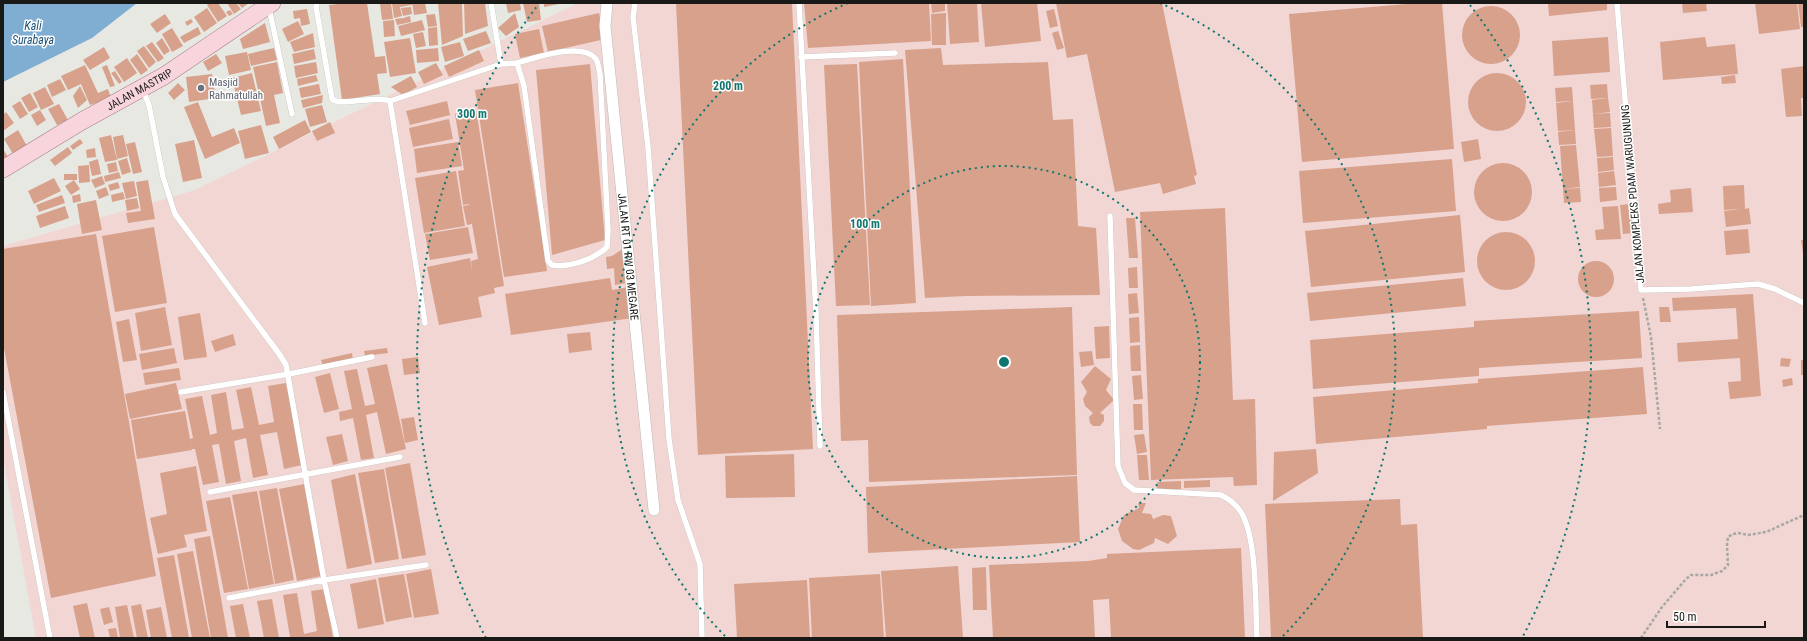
<svg xmlns="http://www.w3.org/2000/svg" width="1807" height="641" font-family="'Roboto Condensed',sans-serif">
<rect width="100%" height="100%" fill="#e8e8e3"/>
<path fill="#f1d6d4" d="M578,3H1804V638H36L3,458V246L195,190Z"/>
<path fill="#80aed2" d="M3,3H137L92,38L3,82Z"/>
<path fill="#d8a18c" d="M210,3H218L227,16L218,22L207,5Z
M227,3H236L241,9L234,14Z
M238,3H249L242,8Z
M346,3H367L375,57L385,56L387,73L377,74L380,94L342,100L329,5Z
M391,3L393,19L382,20L380,4Z
M411,3L412,5L400,7L402,16L394,18L392,4Z
M412,3H425L427,13L414,15Z
M438,3H462L463,36L442,45Z
M464,3H485L488,26L465,34Z
M506,3H520L521,10L508,13Z
M523,3H539L541,20L527,22Z
M544,3H559V4L544,7Z
M676,3H792L813,449L698,455Z
M804,3H929L931,41L808,48Z
M931,3H945V11L932,13Z
M947,3H977L979,42L950,44Z
M981,3H1037L1041,41L985,47Z
M1056,3H1162L1197,175L1194,176L1196,184L1163,194L1160,183L1115,192L1087,54L1067,58Z
M1418,3H1442L1454,149L1302,162L1289,14Z
M1548,3H1607V10L1549,16Z
M1682,3H1706L1707,11L1683,13Z
M1755,3H1797L1800,29L1759,34Z
M1798,3H1804V27H1801Z
M1462 35a29 29 0 1 1 58 0a29 29 0 1 1-58 0Z
M411,7L412,14L403,16L401,8Z
M207,8L217,23L204,32L194,17Z
M307,9L310,24L301,26L300,18L294,19L293,11Z
M1054,9L1058,26L1050,28L1046,11Z
M230,10L233,14L229,16L226,12Z
M515,13L519,27L506,36L498,28Z
M599,13L605,39L548,52L542,26Z
M946,13V45H932L931,14Z
M165,14L171,23L157,33L150,24Z
M435,14L437,26L428,27L426,15Z
M410,16L411,22L397,25L395,19L402,18L403,19V18Z
M191,19L193,22L187,26L185,22Z
M394,20L395,36L384,37L383,21Z
M422,20L425,30L401,36L398,26Z
M298,21L304,34L288,42L282,29Z
M265,23L270,42L243,49L240,39Z
M198,27L201,34L184,43L180,37Z
M437,27L438,45L429,46L428,28Z
M172,28L183,46L172,52L162,34Z
M539,29L544,53L520,58L515,34Z
M486,31L491,43L468,51L463,39Z
M1058,31L1064,48L1057,50L1052,33Z
M423,32L426,46L416,48L413,34Z
M313,33L315,47L294,52L290,42Z
M1608,37L1610,72L1554,76L1552,41Z
M1705,37L1707,47L1735,44L1738,74L1663,80L1660,42Z
M162,38L170,51L164,55L156,43Z
M410,38L416,73L390,77L384,42Z
M152,42L164,58L158,62L146,46Z
M460,42L464,56L445,62L441,47Z
M144,46L156,62L149,68L137,51Z
M104,47L110,58L90,70L83,60Z
M274,48L277,60L251,66L248,54Z
M438,48L439,61L417,63L416,50Z
M941,48L943,65L1048,62L1053,120L1073,119L1078,226L1096,228L1100,295L966,296L925,298L905,50Z
M314,49L316,59L294,64L292,54Z
M479,50L484,61L449,77L444,66Z
M247,52L251,70L229,75L225,56Z
M137,54L148,70L141,75L130,60Z
M216,54L222,63L208,71L203,62Z
M127,58L137,73L124,82L114,67Z
M903,59L916,303L871,306L859,62Z
M277,62L283,93L274,95L280,123L266,126L253,67Z
M316,62L318,73L296,78L294,66Z
M436,63L443,75L424,84L418,72Z
M590,64L605,240L552,255L536,70Z
M857,64L870,305L836,306L824,65Z
M85,65L98,93L108,89L111,98L90,105L81,84L68,90L61,76Z
M107,65L115,86L110,87L102,67Z
M1804,66V98H1801L1802,116L1786,117L1781,69Z
M115,71L122,82L119,84L111,73Z
M252,73L261,111L241,115L232,78Z
M1468 102a29 29 0 1 1 58 0a29 29 0 1 1-58 0Z
M212,74L216,98L189,102L186,77Z
M316,75L318,81L298,86L297,79Z
M1735,75L1736,83L1722,84L1721,77Z
M411,76L417,87L403,95L391,87Z
M60,79L66,90L52,97L47,85Z
M178,83L185,90L174,100L168,93Z
M518,83L547,271L504,277L475,90Z
M319,84L321,94L301,98L299,88Z
M1607,84L1608,98L1591,99L1590,85Z
M80,86L87,100L78,108L73,96Z
M45,87L54,104L41,110L33,93Z
M1572,87L1573,101L1556,102L1555,88Z
M30,93L38,107L29,112L21,98Z
M323,95L322,103L303,108L301,100Z
M1608,98L1610,112L1593,114L1592,100Z
M20,101L28,114L20,119L12,106Z
M447,101L450,115L410,125L406,111Z
M1573,101L1575,130L1558,131L1556,103Z
M198,102L212,137L234,128L240,143L205,159L184,107Z
M59,104L68,120L57,125L48,109Z
M322,105L327,122L310,127L305,109Z
M476,109L504,286L494,288L495,293L478,297L482,317L439,325L427,267L470,258L472,271L471,261L478,259L472,224L467,225L463,206L469,205V204L463,205L458,171L464,170L455,114Z
M40,110L46,120L37,126L31,115Z
M6,112L14,123L3,131V115Z
M1610,113L1611,127L1594,128L1593,114Z
M449,119L453,139L413,147L409,128Z
M305,120L311,132L279,149L273,137Z
M330,122L335,133L317,141L312,131Z
M261,125L269,153L245,159L238,131Z
M1611,128L1613,156L1597,157L1594,129Z
M18,130L27,146L13,154L4,139Z
M1575,130L1576,144L1559,145L1558,132Z
M111,135L117,160L105,162L99,138Z
M123,135L128,156L117,159L113,137Z
M80,139L83,143L73,150L70,146Z
M1478,139L1481,159L1464,162L1461,142Z
M194,140L202,178L183,182L175,144Z
M135,142L142,172L133,174L126,144Z
M458,142L462,166L417,173L414,149Z
M1576,145L1580,187L1563,189L1560,146Z
M68,147L72,153L55,166L50,160Z
M95,148L96,157L87,158L86,150Z
M3,149L8,157L3,160Z
M1613,157L1614,170L1598,172L1597,158Z
M127,158L131,172L122,175L118,161Z
M98,159L101,174L92,176L89,162Z
M1452,159L1456,211L1303,223L1299,171Z
M116,162L118,171L109,173L107,164Z
M1474 192a29 29 0 1 1 58 0a29 29 0 1 1-58 0Z
M89,165L90,182L79,183L78,166Z
M456,171L465,226L424,233L415,178Z
M1614,171L1616,185L1599,187L1598,173Z
M119,172L121,178L105,182L104,176Z
M64,174H77V180H64Z
M102,176L105,184L95,188L91,180Z
M54,178L61,191L34,204L28,191Z
M74,180L80,189L71,195L65,186Z
M148,180L155,219L128,223L126,213L141,211L136,182Z
M134,181L137,196L126,199L122,183Z
M118,182L120,188L110,191L108,185Z
M1744,185L1745,209L1749,208L1751,224L1726,227L1724,211L1740,209L1724,210L1723,186Z
M106,187L109,195L99,199L96,191Z
M1616,187L1617,200L1600,202L1599,188Z
M1580,188L1581,202L1564,203L1563,189Z
M1691,188L1693,212L1659,214L1658,204L1671,202L1670,190Z
M123,192L125,199L112,202L111,195Z
M80,194L81,201L73,203L72,196Z
M62,195L65,203L39,212L36,205Z
M137,198L139,208L127,211L125,200Z
M96,200L102,230L82,234L77,204Z
M1630,204L1633,233L1623,234L1620,205Z
M65,206L69,218L40,228L36,216Z
M1618,206L1621,239L1596,240L1595,230L1604,229L1602,207Z
M1225,208L1233,400L1255,399L1257,485L1234,486L1233,477L1151,480L1140,212Z
M1460,215L1465,272L1311,287L1305,231Z
M1126,218H1135L1138,258H1129Z
M154,227L167,303L115,312L102,236Z
M468,227L473,253L430,260L425,234Z
M1748,229L1750,253L1726,255L1724,231Z
M1477 261a29 29 0 1 1 58 0a29 29 0 1 1-58 0Z
M96,234L156,576L51,598L3,343V249Z
M1801,240H1804V253H1803Z
M624,248L627,283L615,285L614,268L607,269L606,257L612,256Z
M1578 279a18 18 0 1 1 36 0a18 18 0 1 1-36 0Z
M1137,267L1138,288H1129L1128,268Z
M610,278L612,290L629,287L633,318L511,335L505,294Z
M1463,278L1466,306L1310,321L1307,293Z
M1137,293L1139,313L1129,314L1128,294Z
M1753,294L1761,396L1730,399L1728,382L1741,381L1740,358L1678,362L1677,343L1738,339L1736,308L1673,311L1672,298Z
M165,307L172,345L141,351L135,313Z
M1072,307L1077,475L869,482L868,440L841,441L837,315Z
M1659,307H1669L1671,322H1660Z
M1639,311L1642,358L1479,368V376L1313,389L1310,340L1474,327V321Z
M200,313L207,357L184,360L178,317Z
M1139,317L1140,342L1130,343L1129,318Z
M129,319L137,360L123,362L116,322Z
M1109,326L1110,358L1096,359L1094,327Z
M590,332L592,350L569,353L567,334Z
M233,334L236,345L215,352L211,341Z
M1140,345L1141,371H1131L1130,346Z
M174,348L177,363L142,370L139,354Z
M387,348L388,353L365,356L364,351Z
M1092,351L1094,365L1081,367L1079,352Z
M352,353L353,360L323,366L321,360Z
M418,357L420,373L404,375L402,359Z
M1781,358L1791,359L1789,367L1780,366Z
M1801,360H1804V375H1801Z
M387,364L406,449L386,454L377,412L366,415L374,458L361,460L353,418L340,421L339,412L352,409L344,371L357,369L365,406L375,404L367,368Z
M1095,366L1111,379L1106,390L1114,400L1100,413L1104,415V421L1100,426H1093L1090,423L1089,417L1093,413L1085,406L1083,399L1087,392L1081,382Z
M1643,367L1647,414L1487,426V429L1316,444L1313,397L1478,383V379Z
M179,368L181,380L145,385L143,373Z
M330,373L339,409L324,413L315,377Z
M1141,375L1143,399L1134,400L1132,376Z
M1792,378L1793,385L1783,387L1782,380Z
M176,383L182,409L130,419L125,394Z
M286,383L302,465L284,469L277,432L260,435L268,475L253,478L246,438L234,441L241,481L226,484L219,444L212,445L219,482L203,485L195,449H192L190,439L193,438L185,399L202,396L210,435L217,433L211,395L226,392L232,430L244,428L236,390L251,387L259,425L274,422L268,386Z
M1133,404H1142L1143,430H1134Z
M185,411L192,450L137,459L131,420Z
M414,417L418,440L405,443L401,419Z
M342,434L348,461L333,465L326,437Z
M1144,434L1147,452L1137,454L1134,435Z
M1316,449L1318,473L1273,501L1274,452Z
M794,454L795,497L726,498L725,456Z
M1137,455H1147L1149,480H1139Z
M410,463L426,555L402,559L385,468Z
M196,466L207,531L184,535L187,547L158,554L150,518L167,514L160,473Z
M384,469L399,559L375,563L358,473Z
M355,474L372,564L347,569L331,480Z
M1077,476L1080,542L868,553L866,487Z
M1210,480V487L1184,488V481Z
M1181,481V489L1157,490V482Z
M304,484L322,576L297,581L279,489Z
M277,488L294,580L275,584L259,491Z
M257,491L274,584L249,589L232,495Z
M230,497L248,589L224,593L206,501Z
M1400,499L1401,525L1417,524L1423,638H1271L1265,504Z
M1138,503H1146L1142,513L1151,514L1153,519L1163,515L1171,516L1177,536L1168,544L1155,538L1154,543L1139,550L1133,549L1122,541L1118,529L1124,515L1139,508Z
M210,536L228,638H211L194,539Z
M1241,548L1245,638H1111L1109,599L1093,600L1095,638H993L989,565L1088,561L1107,558V554Z
M193,551L210,638H192L177,554Z
M174,555L189,638H172L157,558Z
M958,566L963,638H886L881,571Z
M986,567L987,610H973L972,568Z
M431,569L439,614L414,618L406,574Z
M404,574L412,617L386,622L378,578Z
M880,574L884,638H812L809,578Z
M376,579L384,624L358,629L350,584Z
M807,580L810,638H737L734,584Z
M325,589L333,638H286L290,637L283,595L297,593L304,634L317,631L311,591Z
M272,599L279,638H264L257,601Z
M87,603L95,638H80L73,606Z
M141,604L148,638H137L131,606Z
M243,604L250,638H236L230,606Z
M127,605L134,638H120L115,607Z
M109,607L113,622L104,625L100,609Z
M161,607L167,638H151L146,610Z
M116,628L118,638H110L108,629Z"/>
<g fill="none" stroke-linecap="round" stroke-linejoin="round">
<g stroke="#bbbab5" stroke-width="6">
<path id="lane" d="M317,3L316,7L332,99C342,107 374,95 390,101
M491,3L501,64
M635,3L633,17L648,147L669,439L678,500L700,564L702,638
M799,3L816,313L820,446
M1617,3L1641,290L1691,289L1758,284L1775,289L1804,303
M269,8L292,114
M801,57L895,53
M143,90L149,105L163,177L175,214L280,355L286,365L324,580L337,638
M1110,216L1118,466L1125,483L1134,490L1221,495C1227,498 1233,502 1238,508C1258,531 1255,607 1257,638
M425,323L390,101L501,64L517,63L524,86L548,261L552,265C569,268 595,259 607,247L608,230L600,74C599,70 598,62 596,59C582,41 535,58 517,63
M3,392L50,638
M181,392L289,374L372,357
M210,492L400,457
M229,598L324,580L426,565"/>
</g>
<g stroke="#bbbab5" stroke-width="12">
<g id="street">
<path id="s1" d="M607,3L605,26L654,510"/>
</g>
</g>
<g stroke="#a78087" stroke-width="18">
<g id="primary">
<path id="s2" d="M3,169L82,121L164,76L272,3"/>
</g>
</g>
<path stroke="#a7a7a3" stroke-width="2.5" stroke-dasharray="3 2" stroke-linecap="butt" d="M1643,298L1651,337L1660,429
M1641,638L1662,607L1686,579L1691,575H1711L1722,571L1728,565L1727,545L1728,537L1733,534L1739,533L1748,535L1766,532L1804,515"/>
<use href="#lane" stroke="#fff" stroke-width="5.5"/>
<use href="#street" stroke="#fff" stroke-width="11"/>
<use href="#primary" stroke="#f8d4dc" stroke-width="17"/>
</g>
<g fill="none" stroke="#0f766e" stroke-width="2" stroke-dasharray="2 4">
<circle cx="1004" cy="362" r="196"/>
<path d="M725 636A391 391 0 0 1 848 3M1160 3A391 391 0 0 1 1283 636"/>
<path d="M486 638A587 587 0 0 1 538 5M1470 5A587 587 0 0 1 1522 638"/>
</g>
<circle fill="#6b7280" stroke="#fff" stroke-width="1.5" cx="201" cy="88" r="4"/>
<g text-anchor="middle" dominant-baseline="central" stroke-width="3" stroke-linejoin="round" paint-order="stroke">
<g font-size="11" fill="#5b616d" stroke="#fff" text-anchor="start">
<text x="209" y="82">Masjid<tspan x="209" dy="13">Rahmatullah</tspan></text>
</g>
<g font-size="11" fill="#191917" stroke="#fff">
<text stroke="none"><textPath href="#s2" startOffset="158">JALAN MASTRIP</textPath></text>
<text transform="translate(1633 194) rotate(-95)">JALAN KOMPLEKS PDAM WARUGUNUNG</text>
<text stroke="none"><textPath href="#s1" startOffset="255">JALAN RT 01 RW 03 MEGARE</textPath></text>
</g>
<g font-size="12" font-style="italic" fill="#1b5174" stroke="#fff">
<text x="33" y="26">Kali<tspan x="33" dy="14">Surabaya</tspan></text>
</g>
</g>
<circle cx="1004" cy="362" r="6" fill="#0f766e" stroke="#fff" stroke-width="2"/>
<g font-size="12" text-anchor="middle" font-weight="bold" fill="#0f766e" stroke="#fff" stroke-width="3" stroke-linejoin="round" paint-order="stroke">
<text x="728" y="90">200 m</text>
<text x="472" y="118">300 m</text>
<text x="865" y="228">100 m</text>
</g>
<rect width="1807" height="641" fill="none" stroke="#191917" stroke-width="8"/>
<path d="M1667 621v6h98v-6" fill="none" stroke="#191917" stroke-width="2"/>
<text x="1673" y="621" font-size="12" fill="#191917" stroke="#ffffff" stroke-width="3" paint-order="stroke">50 m</text>
</svg>
